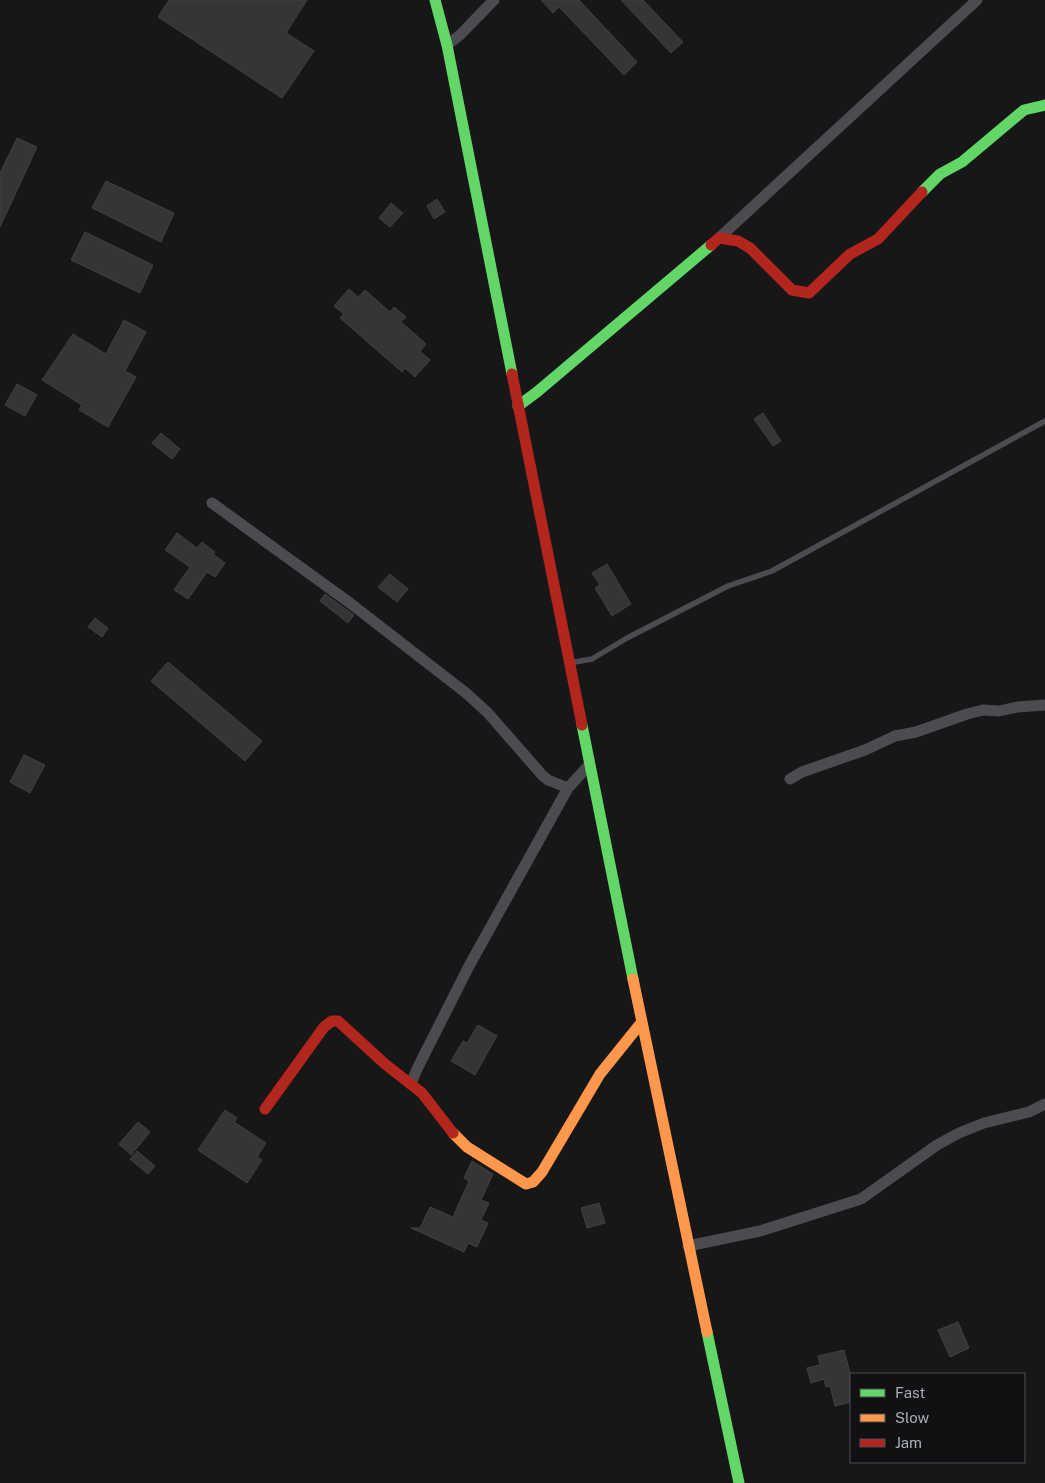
<svg xmlns="http://www.w3.org/2000/svg" width="1045" height="1483" font-family="'Public Sans',sans-serif">
<rect width="100%" height="100%" fill="#171717"/>
<path fill="#353536" stroke="#3f4043" d="M169,0H307L286,33L314,51L282,98L158,17Z
M541,0H579L637,62L624,75L559,7L553,13Z
M621,0H643L683,42L671,53Z
M17,138L37,147L0,227V173Z
M106,181L174,213L161,242L92,208Z
M437,199L445,212L434,219L427,206Z
M391,203L403,213L390,227L379,218Z
M85,232L153,265L140,293L71,260Z
M349,289L358,297L365,290L390,312L394,307L406,317L401,322L426,344L420,351L430,360L415,377L405,368L402,372L340,318L344,314L334,306Z
M124,320L146,332L125,371L136,377L108,427L79,410L82,405L42,380L73,334L106,354Z
M17,384L37,395L25,416L5,405Z
M763,413L781,441L773,446L754,419Z
M161,433L180,449L172,459L152,443Z
M177,533L197,548L202,542L215,552L213,554L225,563L215,577L207,572L188,599L174,590L190,567L165,550Z
M607,564L631,604L612,616L595,588L600,585L592,573Z
M390,574L408,589L397,602L378,587Z
M325,594L354,615L348,623L320,601Z
M95,618L108,628L102,637L88,627Z
M168,662L262,741L245,761L151,681Z
M24,755L45,765L30,793L10,782Z
M478,1025L497,1036L475,1075L451,1061L463,1041L467,1043Z
M225,1110L237,1118L234,1122L266,1143L257,1157L262,1160L247,1183L198,1150Z
M138,1122L150,1132L131,1155L119,1144Z
M137,1151L155,1166L148,1174L130,1159Z
M472,1161L493,1174L481,1200L489,1203L481,1220L488,1223L477,1247L468,1243L464,1252L411,1228H420L430,1207L453,1217L469,1181L464,1178Z
M599,1203L605,1223L587,1228L581,1208Z
M958,1322L969,1348L950,1357L938,1330Z
M844,1350L851,1377V1402L835,1406L830,1386L826,1387L824,1379L811,1383L807,1368L820,1365L818,1356Z"/>
<g fill="none" stroke-linecap="round" stroke-linejoin="round">
<path stroke="#4b4c50" stroke-width="5.5" d="M569,663L592,659L627,638L728,586L772,571L1045,421"/>
<path stroke="#4b4c50" stroke-width="11" d="M447,45L460,35L494,0
M719,238L977,0
M212,503L350,603L466,693L488,713L542,775L548,780L568,788
M790,779L802,772L865,750L895,736L916,732L967,714L983,710L999,711L1017,707L1045,705
M411,1084L417,1069L469,966L568,788L589,765
M688,1246L760,1231L861,1199L937,1145L959,1133L984,1123L1029,1112L1045,1104"/>
<path stroke="#63d668" stroke-width="11" d="M435,0L447,45L512,374
M922,192L940,174L962,162L1024,110L1045,105
M518,406L537,392L711,245
M582,725L633,979
M707,1332L739,1483"/>
<path stroke="#ff974d" stroke-width="11" d="M633,979L707,1332
M453,1133L467,1147L526,1184L533,1182L542,1172L600,1074L641,1023"/>
<path stroke="#b3261e" stroke-width="11" d="M711,245L719,238L738,241L750,248L792,290L809,293L850,254L878,239L922,192
M512,374L582,725
M265,1109L324,1027L332,1021H338L385,1064L422,1093L453,1133"/>
</g>
<rect x="850" y="1373" width="175" height="90" fill="#111113" stroke="#4d4f55"/>
<rect x="860" y="1389" width="25" height="8" fill="#63d668" stroke="#4d4f55"/>
<text x="895" y="1398" font-size="15" fill="#a8adb8">Fast</text>
<rect x="860" y="1414" width="25" height="8" fill="#ff974d" stroke="#4d4f55"/>
<text x="895" y="1423" font-size="15" fill="#a8adb8">Slow</text>
<rect x="860" y="1439" width="25" height="8" fill="#b3261e" stroke="#4d4f55"/>
<text x="895" y="1448" font-size="15" fill="#a8adb8">Jam</text>
</svg>
